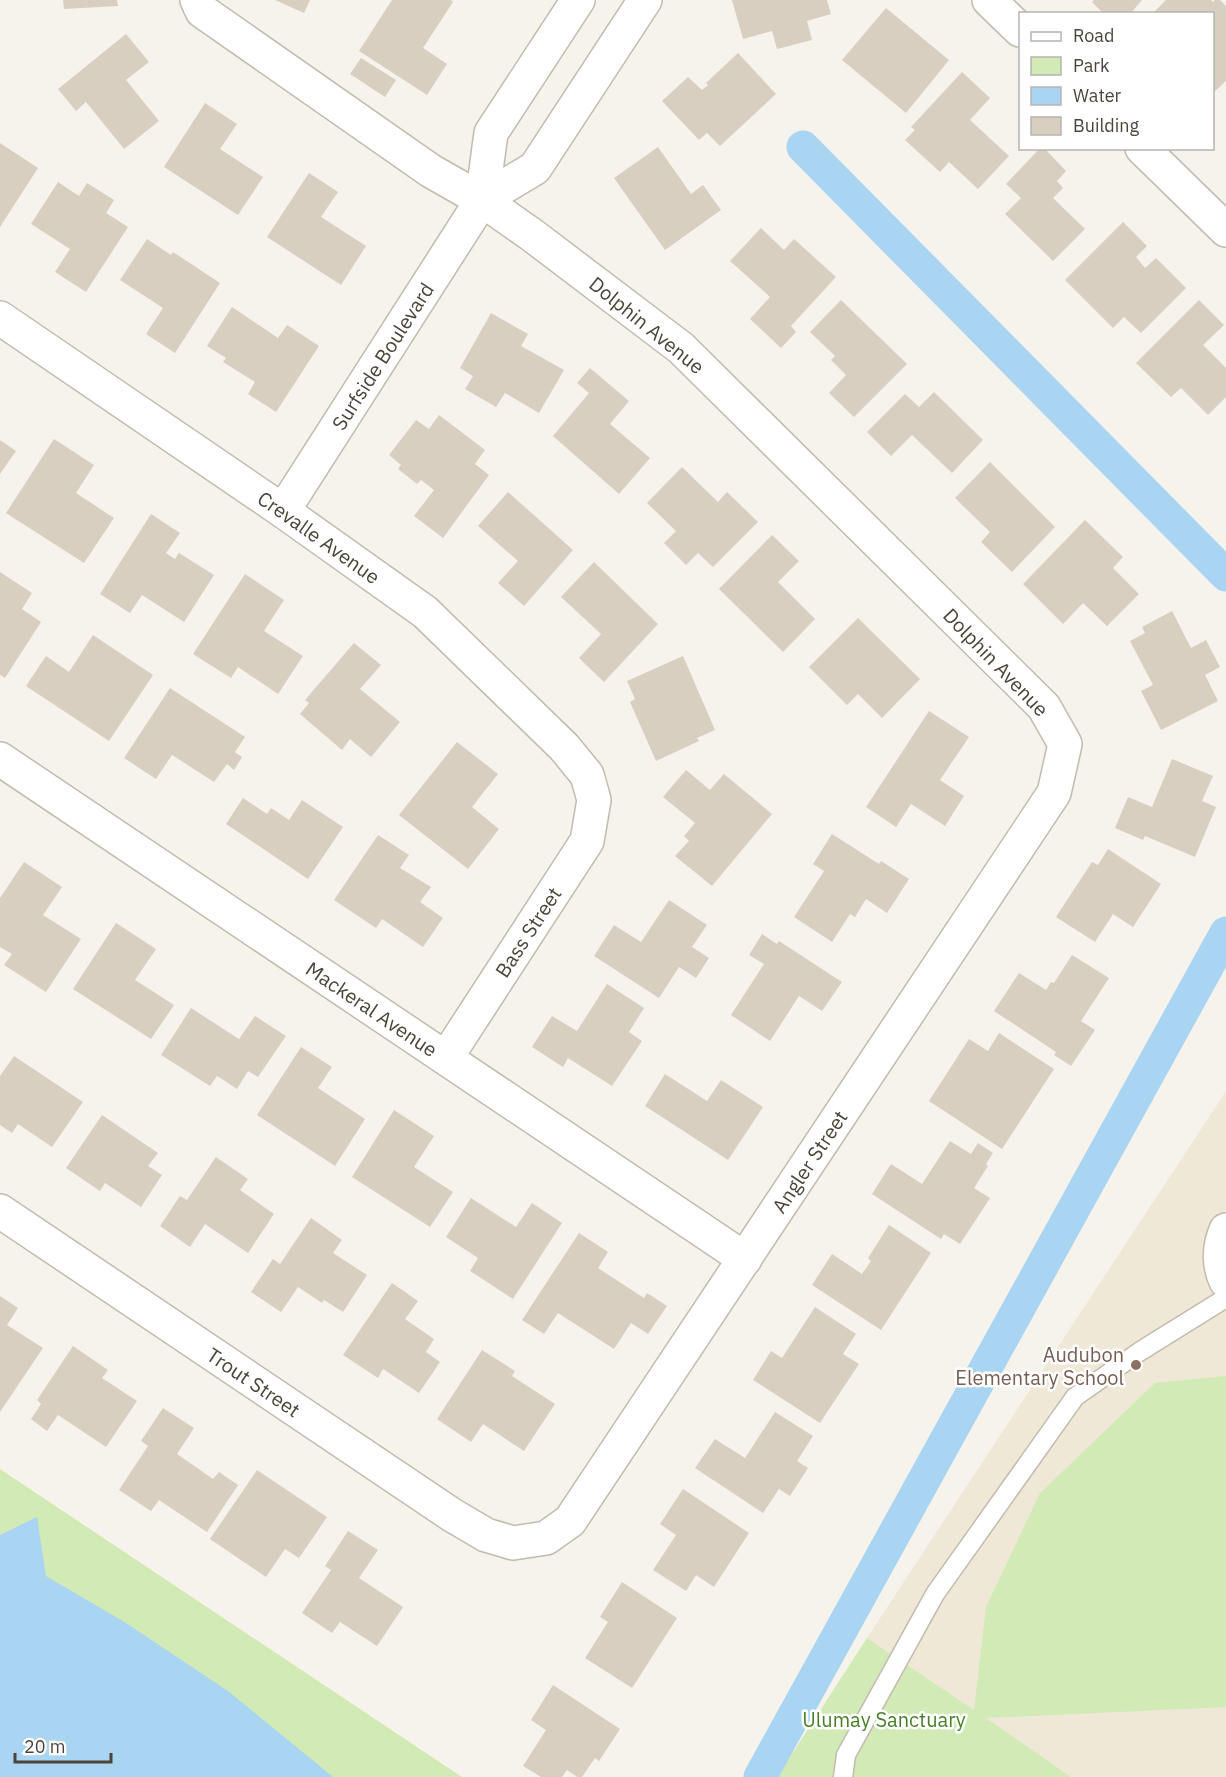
<svg xmlns="http://www.w3.org/2000/svg" width="1226" height="1777" font-family="'IBM Plex Sans',sans-serif">
<rect width="100%" height="100%" fill="#f6f3ec"/>
<path fill="#efe8d6" d="M1226,1091V1777H1071L867,1638Z"/>
<path fill="#d2eab5" d="M1226,1376V1707L986,1718L1071,1777H777L867,1638L974,1710L986,1607L1040,1493L1155,1383Z
M0,1469L462,1777H0Z"/>
<path fill="#a9d4f2" d="M37,1517L46,1576L126,1623L228,1691L333,1777H0V1535Z"/>
<g fill="none" stroke-linecap="round" stroke-linejoin="round">
<path stroke="#a9d4f2" stroke-width="33" d="M803,147L1226,575
M760,1777L1226,933"/>
</g>
<path fill="#d8cfc1" d="M63,0H117L118,6L64,9Z
M275,0H310L304,13Z
M392,0H451L453,2L423,48L447,64L427,95L359,51Z
M732,0H827L831,14L807,21L812,40L777,49L772,31L743,39Z
M1094,0H1142L1130,14H1104L1092,2Z
M1166,0H1211L1213,2L1215,0H1220L1226,6V81L1212,94V14H1152Z
M886,8L949,60L906,113L842,60Z
M126,34L149,62L126,80L159,121L124,149L86,102L76,111L58,89Z
M738,53L776,94L720,146L707,133L699,140L662,101L688,77L702,90L708,85L706,83Z
M361,58L396,80L385,97L350,74Z
M962,72L990,98L970,120L1009,156L978,189L949,162L940,172L905,140L915,130L911,127Z
M205,103L237,124L220,149L263,177L238,215L164,167Z
M0,143L38,168L0,227Z
M658,147L691,194L703,185L721,210L665,250L614,178Z
M1040,148H1044L1066,171L1057,181L1063,188L1053,198L1085,229L1053,261L1005,214L1021,198L1006,184Z
M309,173L338,192L321,217L366,246L341,285L267,237Z
M58,182L79,196L87,183L114,200L106,213L128,227L86,292L55,272L70,249L31,224Z
M1123,222L1147,246L1136,257L1145,268L1156,258L1186,288L1141,333L1124,317L1113,328L1065,280Z
M761,228L784,250L794,239L836,277L791,326L796,332L781,348L750,319L770,297L730,261Z
M147,239L171,255L173,252L220,283L175,353L146,334L163,308L120,280Z
M841,300L907,364L854,417L829,393L846,375L831,360L835,356L810,332Z
M1199,300L1224,325L1203,345L1226,368V397L1208,415L1181,388L1171,397L1136,363Z
M232,307L278,338L287,325L319,346L276,412L248,394L255,382L223,362L226,358L207,346Z
M491,313L528,334L521,346L564,370L539,413L505,393L496,407L465,389L473,376L460,368Z
M590,368L629,401L610,424L650,458L619,494L553,436L589,393L577,383Z
M934,392L983,440L952,473L912,435L891,456L867,432L905,394L919,407Z
M439,415L485,450L475,464L489,475L443,538L414,516L434,490L421,480L417,484L398,469L401,465L389,455L416,420L429,429Z
M54,439L94,465L76,493L114,518L84,563L6,513Z
M0,440L16,451L0,474Z
M990,462L1055,527L1012,572L981,542L990,532L955,498Z
M682,467L718,502L727,492L758,522L713,567L698,553L686,565L664,543L676,531L647,503Z
M508,492L573,550L524,606L498,583L518,561L478,526Z
M151,514L180,533L166,553L175,559L179,553L214,575L184,622L142,595L130,613L100,594Z
M1085,520L1123,557L1113,568L1139,594L1107,626L1083,603L1063,624L1023,584Z
M772,535L799,561L778,582L815,619L783,652L719,589Z
M594,562L658,624L604,682L579,658L601,634L561,597Z
M0,572L32,593L22,609L41,622L5,678L0,675Z
M245,574L284,600L264,631L303,656L278,694L238,667L231,678L193,654Z
M1172,611L1191,648L1206,640L1220,667L1205,675L1218,701L1161,730L1141,691L1153,685L1130,641L1145,633L1142,627Z
M858,618L920,679L882,718L858,694L847,705L809,667Z
M93,635L153,675L109,741L26,686L46,656L69,672Z
M354,643L381,665L360,689L400,722L371,757L350,739L342,750L300,714L309,703L305,700Z
M683,656L715,730L697,738L699,741L656,761L630,702L635,699L627,681Z
M170,688L245,737L235,752L242,757L234,770L227,764L214,782L172,755L156,779L124,758Z
M929,711L969,737L940,780L964,796L945,826L911,804L896,827L866,807Z
M457,742L498,774L472,807L499,829L468,869L399,815Z
M1172,759L1213,776L1202,801L1216,807L1195,857L1145,836L1143,840L1115,828L1128,797L1152,807Z
M686,770L710,790L724,774L772,814L712,886L675,856L689,841L684,836L695,823L663,797Z
M243,798L267,814L271,808L289,820L302,800L343,827L308,879L226,824Z
M832,834L879,864L881,861L909,879L887,913L866,899L855,917L850,914L832,942L794,917L824,871L813,864Z
M378,835L409,855L400,868L431,887L420,902L443,918L423,947L382,919L376,928L334,900Z
M1108,849L1161,884L1133,927L1113,914L1095,942L1056,917L1092,862L1098,865Z
M24,862L62,887L43,915L81,939L46,992L4,965L12,954L0,947V898Z
M669,900L707,925L692,947L709,958L696,978L679,967L659,998L594,956L614,925L641,942Z
M116,923L156,949L135,980L174,1005L151,1039L73,989Z
M762,934L777,944L779,941L842,982L822,1011L799,996L770,1041L731,1015L764,964L749,955Z
M1072,955L1109,978L1081,1021L1095,1030L1071,1066L1054,1055L1056,1052L994,1011L1019,973L1046,990L1051,982L1054,983Z
M607,984L644,1008L629,1032L642,1041L612,1086L568,1058L563,1067L532,1047L552,1016L577,1031Z
M191,1008L239,1039L255,1016L286,1036L258,1077L248,1071L237,1089L217,1076L210,1086L161,1055Z
M999,1033L1054,1069L1002,1149L929,1101L969,1039L988,1051Z
M301,1047L332,1067L318,1088L365,1119L335,1166L257,1115Z
M14,1056L83,1102L52,1147L18,1124L12,1133L0,1125V1076Z
M665,1074L707,1101L721,1080L763,1107L728,1160L645,1106Z
M394,1110L434,1136L414,1167L453,1192L430,1227L352,1177Z
M102,1115L158,1153L148,1166L162,1175L141,1207L105,1183L100,1191L66,1168Z
M950,1141L971,1154L978,1143L993,1153L986,1164L988,1166L974,1188L990,1198L960,1244L944,1234L941,1239L872,1194L891,1164L922,1184Z
M216,1157L248,1179L240,1190L274,1214L248,1253L205,1224L190,1247L160,1226L180,1196L187,1200Z
M471,1198L516,1227L532,1203L562,1223L513,1299L470,1271L478,1258L446,1237Z
M311,1218L342,1240L333,1253L367,1275L343,1312L324,1300L322,1303L298,1287L281,1312L251,1292L273,1259L280,1264Z
M889,1225L931,1253L881,1330L812,1285L832,1254L862,1274L871,1261L868,1258Z
M579,1233L608,1252L598,1268L644,1298L647,1293L667,1306L648,1334L631,1323L614,1349L558,1313L544,1334L522,1320Z
M392,1283L418,1301L405,1319L434,1339L426,1352L440,1362L419,1393L383,1369L378,1378L343,1355Z
M0,1296L18,1308L7,1325L43,1348L0,1412Z
M815,1307L856,1334L843,1354L859,1364L820,1423L753,1380L771,1351L782,1358Z
M73,1346L108,1370L102,1378L137,1401L106,1447L58,1415L47,1431L31,1419L41,1404L37,1400Z
M482,1350L515,1371L512,1376L555,1404L524,1451L483,1424L471,1442L437,1419Z
M163,1408L194,1428L177,1454L213,1479L219,1472L238,1485L207,1532L159,1500L151,1511L119,1490L148,1446L141,1441Z
M775,1412L813,1436L797,1461L808,1468L790,1496L779,1489L763,1513L695,1468L715,1439L745,1458Z
M257,1470L327,1517L299,1558L285,1549L266,1577L210,1539Z
M683,1489L749,1533L714,1587L696,1575L686,1591L653,1570L676,1535L660,1524Z
M348,1531L378,1550L359,1578L403,1607L377,1646L340,1622L332,1633L302,1613L331,1570L325,1566Z
M622,1582L677,1618L632,1688L585,1658L608,1622L600,1617Z
M553,1685L620,1729L599,1761L595,1758L582,1777H577L567,1770L562,1777H541L523,1766L546,1730L531,1720Z"/>
<g fill="none" stroke-linecap="round" stroke-linejoin="round">
<g stroke="#c2bbae" stroke-width="21">
<path id="lane" d="M843,1777L846,1755L935,1594L1075,1397L1139,1352L1226,1298"/>
</g>
<g stroke="#c2bbae" stroke-width="36">
<g id="street">
<path d="M989,0L1020,30"/>
<path d="M1142,148L1226,230"/>
<path d="M482,200L535,168L645,0"/>
<path id="s1" d="M0,318L283,511L425,612L564,747L587,775L594,800L587,841L446,1058"/>
<path id="s2" d="M283,511L482,200L491,133L578,0"/>
<path id="s3" d="M0,759L745,1259"/>
<path id="s4" d="M0,1211L452,1515L486,1535L513,1543L546,1538L570,1521L1054,793L1065,744L1044,707L681,348L532,235L482,200L431,171L202,11L197,0"/>
<path d="M1226,1230C1219,1246 1218,1265 1226,1281"/>
</g>
</g>
<use href="#lane" stroke="#fff" stroke-width="18"/>
<use href="#street" stroke="#fff" stroke-width="33"/>
</g>
<circle fill="#8d6e63" stroke="#fff" stroke-width="2" cx="1136" cy="1365" r="6"/>
<g text-anchor="middle" dominant-baseline="central" stroke-width="5" stroke-linejoin="round" paint-order="stroke">
<g font-size="20" fill="#4b4439" stroke="#fff">
<text transform="translate(647 325) rotate(39)">Dolphin Avenue</text>
<text stroke="none"><textPath href="#s2" startOffset="184">Surfside Boulevard</textPath></text>
<text stroke="none"><textPath href="#s1" startOffset="387">Crevalle Avenue</textPath></text>
<text transform="translate(996 662) rotate(46)">Dolphin Avenue</text>
<text transform="translate(528 932) rotate(-57)">Bass Street</text>
<text stroke="none"><textPath href="#s3" startOffset="448">Mackeral Avenue</textPath></text>
<text stroke="none"><textPath href="#s4" startOffset="1107">Angler Street</textPath></text>
<text stroke="none"><textPath href="#s4" startOffset="306">Trout Street</textPath></text>
</g>
<g font-size="20" fill="#785e54" stroke="#fff" text-anchor="end">
<text x="1124" y="1354">Audubon<tspan x="1124" dy="23">Elementary School</tspan></text>
</g>
<g font-size="20" fill="#4a7f2a" stroke="#fff">
<text x="884" y="1719">Ulumay Sanctuary</text>
</g>
</g>
<rect x="1019" y="12" width="195" height="138" fill="#ffffff" stroke="#b7b4b0" stroke-width="1.5"/>
<rect x="1031" y="32" width="30" height="9" fill="#ffffff" stroke="#b7b4b0" stroke-width="1.5"/>
<text x="1073" y="42" font-size="18" fill="#4b4439">Road</text>
<rect x="1031" y="57" width="30" height="18" fill="#d2eab5" stroke="#b7b4b0" stroke-width="1.5"/>
<text x="1073" y="72" font-size="18" fill="#4b4439">Park</text>
<rect x="1031" y="87" width="30" height="18" fill="#a9d4f2" stroke="#b7b4b0" stroke-width="1.5"/>
<text x="1073" y="102" font-size="18" fill="#4b4439">Water</text>
<rect x="1031" y="117" width="30" height="18" fill="#d8cfc1" stroke="#b7b4b0" stroke-width="1.5"/>
<text x="1073" y="132" font-size="18" fill="#4b4439">Building</text>
<path d="M15 1753v9h96v-9" fill="none" stroke="#4b4439" stroke-width="3"/>
<text x="24" y="1753" font-size="18" fill="#4b4439" stroke="#ffffff" stroke-width="4.5" paint-order="stroke">20 m</text>
</svg>
